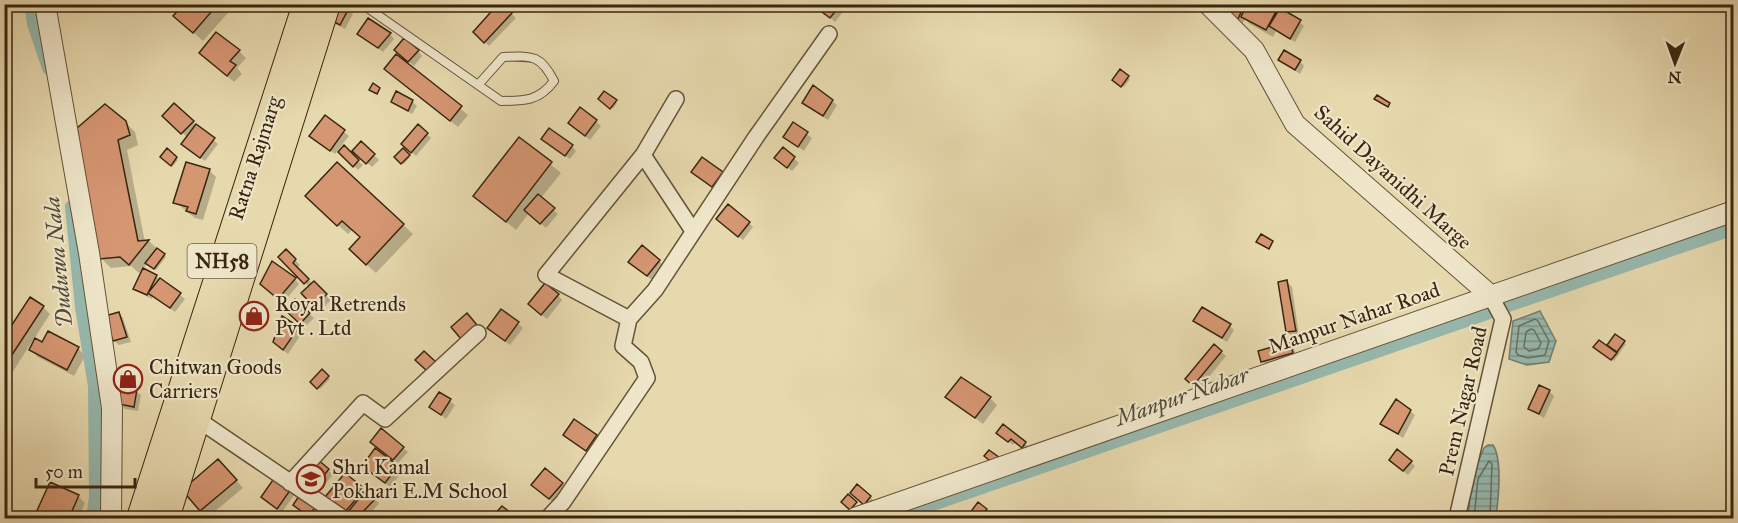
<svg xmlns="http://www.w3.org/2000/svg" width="1738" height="523" font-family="'IM FELL Great Primer',serif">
<defs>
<pattern id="water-rules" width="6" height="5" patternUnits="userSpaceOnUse" patternTransform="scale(1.5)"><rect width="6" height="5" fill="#97b9af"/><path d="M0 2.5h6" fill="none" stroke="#7c968d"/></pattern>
</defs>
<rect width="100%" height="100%" fill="#e7d9ae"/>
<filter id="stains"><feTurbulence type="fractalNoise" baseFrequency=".00333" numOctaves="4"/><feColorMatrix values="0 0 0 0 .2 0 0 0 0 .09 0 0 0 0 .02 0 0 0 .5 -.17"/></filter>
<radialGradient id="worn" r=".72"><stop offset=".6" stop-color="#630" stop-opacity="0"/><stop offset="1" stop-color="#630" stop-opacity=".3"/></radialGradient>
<path fill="url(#water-rules)" stroke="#717e6f" stroke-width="1.5" d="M1540,311L1556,341L1549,362L1527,365L1509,359L1513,321Z
M1488,445H1493C1503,460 1498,501 1496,518H1468L1472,477L1484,448Z"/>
<path fill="#0003" d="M179,4H236L203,41L185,25L182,7Z
M501,4L516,18L489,46L475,32Z
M817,4H844L847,7L835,22Z
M1237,4L1245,12L1247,8L1242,4H1273L1304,26L1295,42L1276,31L1273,37L1250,24L1245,19L1242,24L1225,8Z
M1394,4H1411L1405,12Z
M348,9L353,14L345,29L332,22Z
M359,34H390L394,39L383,52Z
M239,51L246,58L237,68L242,74L234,82L208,60Z
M418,51L422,56L414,66L400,55Z
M396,56L468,115L458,127L393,76Z
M1280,60L1300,61L1304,66L1300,74Z
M1128,77L1130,79L1124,87L1114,80Z
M605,93L617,103L613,109L600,99Z
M412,101L417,106L412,114L392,102Z
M832,101L837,105L828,120L803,103Z
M164,116L193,122L218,144L205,161L188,148V138Z
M325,117L349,136L335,154L316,140Z
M596,121L601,126L590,140L574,128Z
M125,122L135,132L138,145L127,150L145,242L149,241L166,257L156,270L148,263L139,273L131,266L111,268L101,258L79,128Z
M793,124L812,138L804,151L785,137Z
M427,134L431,138L416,156L407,148Z
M519,139L561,173L541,198L558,214L546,228L529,213L516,230L475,196Z
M361,143L379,160L372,167L354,151Z
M548,143L572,146L576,151L570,159Z
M344,148L363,165L358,170L340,152Z
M783,149L799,163L792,171L781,162Z
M167,150L178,160L173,166L162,157Z
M403,150L410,157L404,164L396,157Z
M703,159L727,178L717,191L698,176Z
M337,164L413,234L376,273L360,259L362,238L353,229L348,234L317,206Z
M209,170L216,177L203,220L195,218L175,202Z
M723,223H749L753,227L743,240Z
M286,251L300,265L296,269L331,300L320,311L303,293L309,287L280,257Z
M659,261L663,265L652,280L635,267Z
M156,276L185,299L175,312L153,296L152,299L140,293L135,289Z
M295,279L299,284L283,303L267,288Z
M1287,282L1292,287L1299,335L1292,336L1287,332Z
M558,295L562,300L547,319L534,309Z
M295,301L314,318L305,327L287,310Z
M43,307L50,314L34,339L43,344L78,348L85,356L74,376L38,357L31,350L35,341L33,340L5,384L4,339Z
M501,311L523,328L510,345L493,332Z
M119,314L123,318L131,342L119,345L114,341Z
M1195,321L1230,326L1234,330L1227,342Z
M298,329L302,333L288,354L279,347Z
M1616,336L1626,344L1614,361L1597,349L1606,348Z
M1289,344L1294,348L1296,358L1267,366L1262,361Z
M1214,346L1226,356L1199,389L1191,383Z
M322,371L330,379L320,389L312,382Z
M136,375L139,384L123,387L121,385Z
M136,391L141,395L138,411L125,409L120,404Z
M1549,391L1554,396L1544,418L1530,409Z
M440,394L455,405L446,419L431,407Z
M947,397L990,398L997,405L983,424Z
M1410,411L1415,415L1403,438L1382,424Z
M575,421L601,441L591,454L569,439Z
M1003,426L1030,448L1027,451L1016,442L1013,445L1003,437Z
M377,446L403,448L408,452L398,463Z
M375,451L402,472L390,487L368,470Z
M1411,462L1415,466L1408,475L1395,464Z
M225,468L243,488L208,517L184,490Z
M328,470L333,475L318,492L308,483Z
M345,475L379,503L367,518H358L355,516L351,518L334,504Z
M275,479L295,494L282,512L267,501Z
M562,484L566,488L554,503L537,489Z
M78,496L85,503L79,518H41L37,515Z
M870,497L874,501L869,508L856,498Z
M300,498L319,513L315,518H312L295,505Z
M979,504L990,515L987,518H968Z"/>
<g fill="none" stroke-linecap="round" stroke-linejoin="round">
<path stroke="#68705f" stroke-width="1.5" d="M1535,319L1538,321L1549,341L1545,355L1528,358L1518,355L1516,352L1519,326Z
M1531,329L1534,330L1541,343L1538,349L1529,351L1524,347L1526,332Z
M1474,518L1478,479L1489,461L1492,464L1490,518"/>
<path stroke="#97b9af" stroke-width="14" d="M31,4L34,24L49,68
M72,207L82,307L95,386L96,497L93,518
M1505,306L1734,228
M892,518L1487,313"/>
</g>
<path fill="#d59672" stroke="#38260f" stroke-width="1.5" d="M178,4H218L193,33L173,16L181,7Z
M332,4H342L349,8L340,25L325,17Z
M498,4H504L512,13L484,43L473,32Z
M821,4H841L830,18L818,9Z
M1227,4H1239L1243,8L1237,21L1223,8Z
M1247,4L1279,6L1266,30L1241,17Z
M1280,8L1301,20L1290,39L1269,26Z
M368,18L391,33L378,48L357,34Z
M216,32L240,50L230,61L236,65L227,76L199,53Z
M404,38L419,50L408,62L394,50Z
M1284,50L1301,60L1295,70L1278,60Z
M396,54L462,106L450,121L384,69Z
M1120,69L1129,76L1121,87L1112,80Z
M373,83L380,88L377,94L369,90Z
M813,85L833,100L823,116L802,103Z
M396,91L413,100L408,111L391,102Z
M604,91L617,100L610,109L598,99Z
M1377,95L1390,103L1388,107L1374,99Z
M174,103L194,121L181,134L162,116Z
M105,104L126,121L130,135L118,140L138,241L149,240L129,265L120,257L99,259L80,151L77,128Z
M580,107L597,120L585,136L568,123Z
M325,115L345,130L330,151L309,136Z
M793,122L808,132L798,147L783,137Z
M196,124L215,138L200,158L181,144Z
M418,124L428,133L411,153L401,144Z
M549,128L573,145L565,156L541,139Z
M519,137L552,162L506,222L473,196Z
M361,141L375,154L366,164L352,151Z
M344,145L359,160L353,167L338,152Z
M783,147L795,157L787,168L774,158Z
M167,148L177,157L171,166L160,157Z
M403,148L410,155L401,164L394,157Z
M702,157L723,172L712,187L691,172Z
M186,162L210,169L196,214L186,211L188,207L173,203Z
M337,162L404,224L366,265L349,249L360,237L342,221L337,226L305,196Z
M538,194L555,208L540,224L524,210Z
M728,204L750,222L738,237L716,219Z
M1261,234L1273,241L1269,249L1256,242Z
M642,245L660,260L647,276L628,262Z
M157,248L165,254L154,269L145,263Z
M286,249L296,259L293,263L309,279L304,284L278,257Z
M272,261L296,278L278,299L260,284Z
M143,268L157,275L147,295L133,289Z
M160,278L181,293L170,308L148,293Z
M1287,280L1296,331L1286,332L1278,282Z
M314,281L327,294L314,307L301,293Z
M545,283L559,294L541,315L528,304Z
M30,297L44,306L4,367V337Z
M295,299L310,313L300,324L285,310Z
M1202,307L1231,324L1222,338L1193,321Z
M501,309L519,322L505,341L487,328Z
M253,311L259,316L256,321L250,316Z
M119,312L127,337L113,341L105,316Z
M467,313L477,325L461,339L451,327Z
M282,316L299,327L283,350L273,342Z
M48,331L79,347L67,370L29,350L35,338L42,342Z
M1615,334L1625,341L1617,352L1607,345Z
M1599,340L1617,353L1611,360L1593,347Z
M1290,342L1293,353L1261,362L1258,351Z
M1214,344L1222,351L1193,386L1185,379Z
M424,351L436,362L427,371L415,360Z
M322,369L329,376L317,389L310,382Z
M136,373L138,382L120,386L118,376Z
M961,377L991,397L975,418L945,397Z
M1539,385L1550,390L1539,414L1528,409Z
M121,387L137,389L134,407L119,404Z
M439,392L451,399L441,415L429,407Z
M1396,399L1411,410L1398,434L1380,424Z
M574,419L597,435L586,451L563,435Z
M1003,424L1026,442L1022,448L1011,439L1008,442L996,433Z
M381,428L404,447L393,460L370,442Z
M375,448L398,466L385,483L362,466Z
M1397,449L1412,461L1403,471L1389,460Z
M989,450L1000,458L995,465L984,456Z
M218,459L237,480L200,511L182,490Z
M317,459L329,469L313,489L301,479Z
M545,468L563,483L549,499L531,485Z
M345,473L365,489L344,513L325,497Z
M275,477L291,489L277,509L261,497Z
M50,482L79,495L69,518H44L35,515Z
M857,484L871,496L864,505L850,493Z
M366,490L376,498L357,518L348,512Z
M848,494L857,502L850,510L841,502Z
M299,496L315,507L309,517L293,505Z
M978,502L987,509L979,518H966Z
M502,506L517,518H491Z
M738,511L748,518H731Z"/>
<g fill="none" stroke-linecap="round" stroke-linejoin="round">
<g stroke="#645337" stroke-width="10">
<path id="service" d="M362,4L501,101C525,101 539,101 554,81C540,54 532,56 503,57L478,85"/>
</g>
<g stroke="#645337" stroke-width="18">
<path id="minor" d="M676,99L643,155L693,231
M629,319L546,275L643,155
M197,419L343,518
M290,483L363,403L385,419L478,333
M548,518L563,502L647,378L641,362L623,346L629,319L655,290L756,137L829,34
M1457,518L1503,319L1490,295"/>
</g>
<g stroke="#645337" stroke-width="22">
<path id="tertiary" d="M45,4L89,253L112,408L111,518
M1208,4L1254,50L1295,124L1490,295
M855,518L1734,211"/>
</g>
<g stroke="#38260f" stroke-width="28">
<path id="trunk" d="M140,518L306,4
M166,518L327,4"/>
</g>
<use href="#service" stroke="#efe6ca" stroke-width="8"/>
<use href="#minor" stroke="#efe6ca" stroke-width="15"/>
<use href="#tertiary" stroke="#efe6ca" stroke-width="20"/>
<use href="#trunk" stroke="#e7d9ae" stroke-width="26"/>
</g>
<defs>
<g id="shop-ring" transform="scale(1.5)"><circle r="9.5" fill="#efe6ca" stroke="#8f2418" stroke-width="1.5"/><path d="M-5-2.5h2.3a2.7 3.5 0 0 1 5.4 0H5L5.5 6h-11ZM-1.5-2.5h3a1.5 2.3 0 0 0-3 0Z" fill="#8f2418"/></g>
<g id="school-ring" transform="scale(1.5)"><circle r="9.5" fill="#efe6ca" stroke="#8f2418" stroke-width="1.5"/><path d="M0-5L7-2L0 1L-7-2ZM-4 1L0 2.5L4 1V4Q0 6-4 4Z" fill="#8f2418"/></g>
</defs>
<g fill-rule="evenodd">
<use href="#shop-ring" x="254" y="316"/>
<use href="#shop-ring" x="128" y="379"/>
<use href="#school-ring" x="311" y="479"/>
</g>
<g text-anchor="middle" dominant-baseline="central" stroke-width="4.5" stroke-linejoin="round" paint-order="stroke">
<rect fill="#efe6ca" stroke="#6f6047" stroke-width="1.5" x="187.5" y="244" width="69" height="34" rx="4.5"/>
<g font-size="20" font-weight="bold" fill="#38260f">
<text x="222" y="261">NH58</text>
</g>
<g font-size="21" fill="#38260f" stroke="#efe6ca">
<text transform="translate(255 158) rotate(-72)">Ratna Rajmarg</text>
<text transform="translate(1393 177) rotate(42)">Sahid Dayanidhi Marge</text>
<text transform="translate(1354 318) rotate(-19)">Manpur Nahar Road</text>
<text transform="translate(1463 401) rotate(-77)">Prem Nagar Road</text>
</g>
<g font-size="21" fill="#38260f" stroke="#efe6ca" text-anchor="start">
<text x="275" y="304">Royal Retrends<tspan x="275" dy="24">Pvt . Ltd</tspan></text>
<text x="149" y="367">Chitwan Goods<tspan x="149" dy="24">Carriers</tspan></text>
<text x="332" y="467">Shri Kamal<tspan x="332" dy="24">Pokhari E.M School</tspan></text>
</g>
<g font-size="22" font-style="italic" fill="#504b37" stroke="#efe6ca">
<text transform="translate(58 262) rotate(-96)">Duduwa Nala</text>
<text transform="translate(1182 396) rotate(-19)">Manpur Nahar</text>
</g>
</g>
<rect width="1738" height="523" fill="none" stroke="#e7d9ae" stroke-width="24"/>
<rect x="6" y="6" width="1726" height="511" fill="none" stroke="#38260f" stroke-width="3"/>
<rect x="12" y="12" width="1714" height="499" fill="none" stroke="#38260f" stroke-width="1.5"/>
<g transform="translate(1675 63) rotate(181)" stroke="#efe6ca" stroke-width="4.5" paint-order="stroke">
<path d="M0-4.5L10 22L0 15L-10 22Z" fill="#38260f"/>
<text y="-9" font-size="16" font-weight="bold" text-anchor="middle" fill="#38260f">N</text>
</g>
<path d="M36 478v9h99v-9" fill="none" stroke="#38260f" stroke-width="3"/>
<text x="45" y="478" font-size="18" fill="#38260f" stroke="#efe6ca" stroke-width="4.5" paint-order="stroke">50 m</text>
<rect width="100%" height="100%" filter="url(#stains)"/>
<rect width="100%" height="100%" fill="url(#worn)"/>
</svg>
